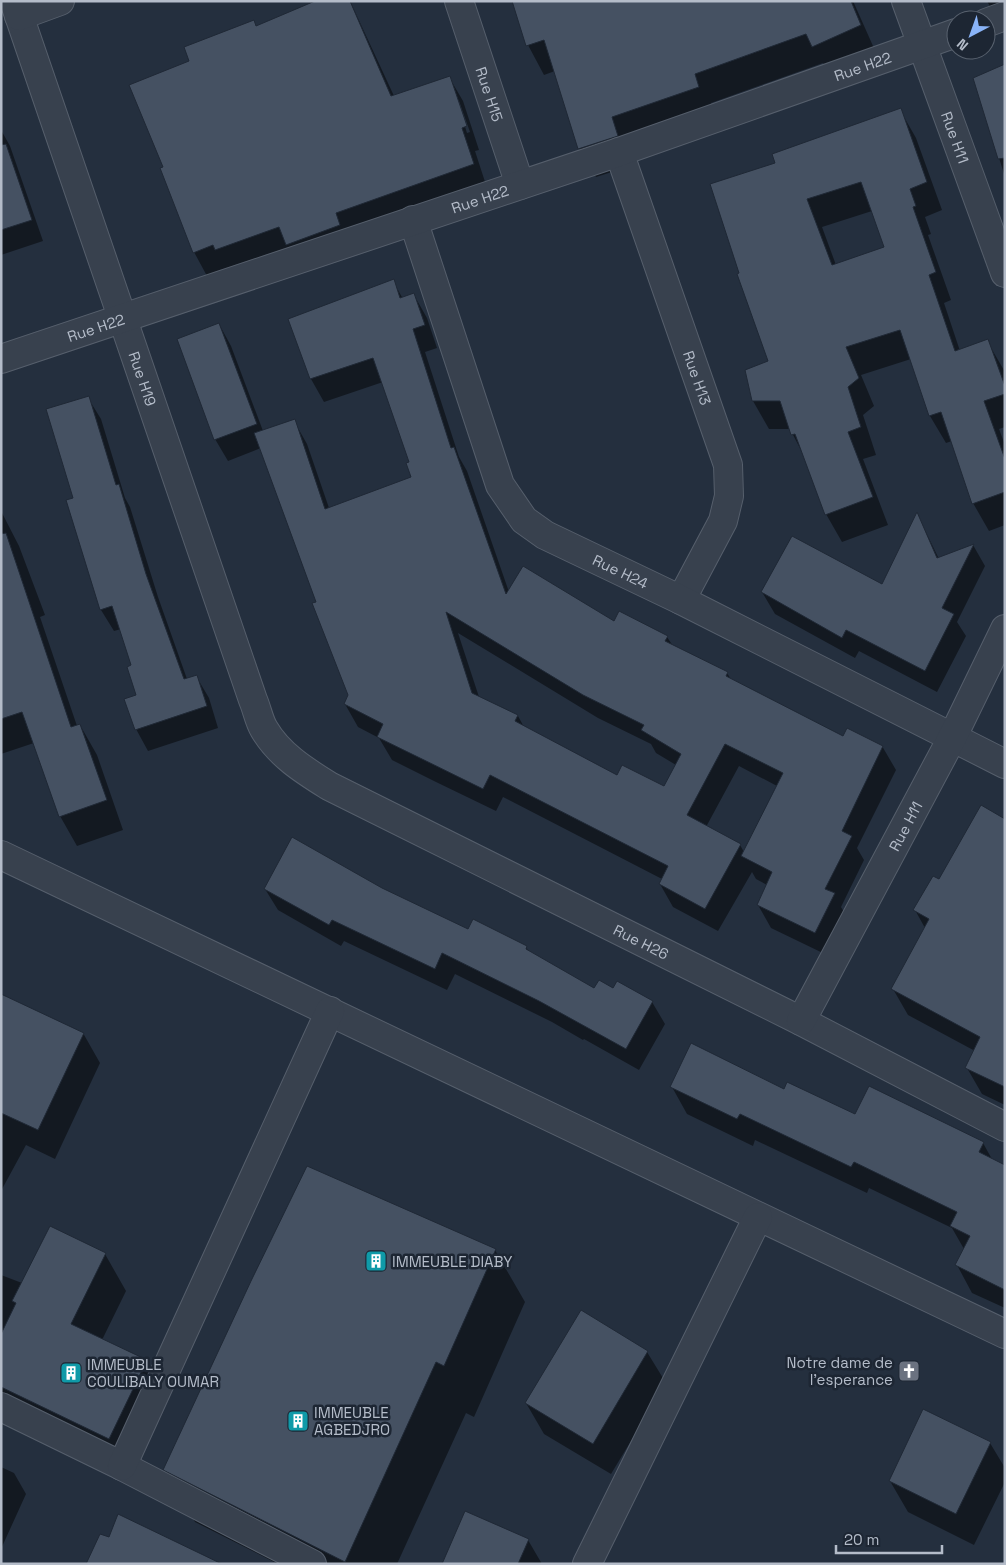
<svg xmlns="http://www.w3.org/2000/svg" width="1006" height="1565" font-family="'Space Grotesk',sans-serif">
<rect width="100%" height="100%" fill="#242f3e"/>
<path fill="#0007" fill-rule="evenodd" d="M350,1L394,96L449,77L463,101L479,150L475,151L487,188L230,273L227,268L207,276L194,252L164,168L191,61L257,28ZM457,101H459L470,132L467,133Z
M513,1H853L877,55L830,76L823,63L711,103L715,116L628,147L634,165L596,177L579,148L555,71L544,75L528,45Z
M987,1H1005V9L993,12Z
M1005,66V177L974,78Z
M900,110L916,138L942,210L925,217L931,234L928,235L951,300L944,303L960,351L987,341L1005,372V427L999,429L1005,445V525L989,531L973,503L952,441L946,443L930,416L911,359L861,375L874,406L863,415L876,455L863,459L888,525L842,542L826,514L804,456L790,429H769L753,401L769,362L741,274L777,164ZM872,211L885,247L836,265L822,227Z
M1,130L10,146L43,241L1,255Z
M393,281L403,299L414,295L427,318L437,348L425,352L459,457L467,471L509,592L667,637L673,646L727,673L732,681L844,738L882,746L896,770L857,848L864,860L841,907L847,917L829,956L771,928L758,905L767,885L756,879L752,872L718,931L673,907L660,884L662,879L503,797L496,811L436,782L392,760L379,738L358,727L345,704L350,695L261,448L228,461L215,439L219,324L231,346L263,431L294,421L307,444L329,508L413,478L411,463L383,382L324,402L311,379L290,319ZM458,633L598,718L651,744L656,753L676,765L664,787L617,776L524,727L518,716L479,697ZM739,766L777,786L744,852L740,845L706,827Z
M88,398L101,419L125,498L130,507L158,597L187,679L196,676L209,698L218,728L148,751L136,729L138,695L133,666L121,629L114,631L101,610L67,501L75,499Z
M1,511L19,546L45,615L40,617L77,726L80,725L97,755L123,830L77,846L60,816L34,743L1,754Z
M917,514L939,559L973,545L985,566L957,622L966,636L937,692L859,651L855,658L775,614L762,592L883,585Z
M1005,820V1105L982,1094L967,1068L975,1051L908,1015L893,989L925,928L915,910L940,881Z
M265,889H381L469,931L526,947L530,953L594,990L652,1002L665,1024L639,1070L584,1039L583,1040L552,1022L455,974L447,990L344,941L341,946L278,910Z
M1,995L83,1033L100,1063L55,1159L26,1145L1,1191Z
M672,1087L784,1090L856,1116L983,1143L993,1161L1005,1167V1308L972,1293L957,1265L964,1249L952,1228L869,1188L867,1193L755,1140L753,1146L687,1114Z
M495,1250L525,1302L474,1417L466,1413L397,1564H278L195,1522L165,1470Z
M105,1254L126,1291L102,1340L146,1361L167,1398L130,1475L1,1410V1275L22,1283Z
M647,1352L666,1383L611,1474L544,1434L526,1403Z
M924,1411L990,1443L1005,1468V1482L974,1545L908,1512L890,1481Z
M1,1467L14,1473L26,1494L1,1549Z
M528,1540L542,1564H443Z"/>
<path fill="#455162" stroke="#1f2835" fill-rule="evenodd" d="M315,1H350L391,96L450,76L467,126L462,128L474,164L336,213L340,225L286,245L279,227L215,250L213,245L193,253L160,168L163,167L129,85L189,61L184,47L254,20L256,26Z
M512,1H851L861,25L812,47L806,34L695,74L699,87L612,117L618,136L578,149L544,40L526,46Z
M1005,64V158L998,159L973,78Z
M901,108L927,182L910,189L916,206L913,207L936,272L929,275L955,351L988,339L1005,386V394L984,401L1005,459V492L972,504L941,412L929,416L900,330L846,347L859,378L848,387L861,427L848,432L873,497L825,515L795,434L791,435L780,401H752L745,370L768,361L737,274L739,273L710,184L775,163L772,154ZM861,182L884,247L832,265L807,199Z
M6,144L32,220L1,230V145Z
M394,279L400,298L414,293L425,325L413,329L451,448L454,447L506,594L523,566L614,621L619,611L668,636L665,641L728,672L726,676L843,736L847,728L883,746L842,831L852,836L825,889L835,893L815,933L757,905L772,872L741,856L783,773L725,744L687,815L741,844L705,909L659,884L668,866L490,775L483,789L422,759L377,737L383,724L344,704L348,695L312,603L316,602L254,433L295,419L325,509L411,477L406,463L409,462L373,358L310,379L288,319ZM446,612L583,695L644,725L641,730L681,754L664,786L622,765L617,775L515,721L518,715L472,693Z
M219,323L257,424L214,440L177,339Z
M89,396L116,485L119,484L146,574L184,679L197,675L207,706L135,730L124,699L136,695L127,667L131,665L112,606L100,610L66,500L73,498L46,409Z
M917,512L937,558L974,544L942,608L954,614L925,671L846,630L842,638L761,592L792,536L882,584Z
M6,533L71,727L80,724L107,800L59,817L22,712L1,719V534Z
M981,805L1005,819V1087L965,1068L980,1037L891,989L929,919L913,910L933,876L939,879Z
M292,837L382,888L468,929L473,919L527,946L526,949L594,988L599,980L613,988L617,981L653,1001L626,1049L539,1001L442,953L435,969L332,920L329,925L264,889Z
M1,994L84,1033L38,1130L1,1113Z
M691,1043L784,1089L787,1082L855,1114L869,1086L984,1142L979,1152L1005,1165V1290L955,1265L970,1236L950,1226L957,1212L854,1162L851,1167L740,1114L737,1119L670,1087Z
M307,1166L496,1249L444,1366L436,1362L345,1562L163,1470L251,1281Z
M50,1226L106,1253L71,1324L147,1360L109,1439L1,1387V1334L16,1303L12,1301Z
M581,1310L648,1351L593,1444L525,1403Z
M923,1409L991,1442L956,1514L889,1481Z
M465,1511L529,1539L518,1564H442Z
M118,1514L222,1564H86L100,1534L109,1537Z"/>
<g fill="none" stroke-linecap="round" stroke-linejoin="round">
<g stroke="#565f6c" stroke-width="30">
<g id="minor">
<path id="s1" d="M14,1L253,700C257,709 259,721 264,729C279,755 305,771 329,786L801,1021L1005,1127"/>
<path id="s2" d="M459,1L520,185"/>
<path id="s3" d="M906,1L1005,273"/>
<path d="M19,16L60,1"/>
<path d="M986,23L1005,16"/>
<path id="s4" d="M619,152L728,465L729,496L723,521L681,600"/>
<path id="s5" d="M413,220L500,485L524,520L545,535L681,600L1005,764"/>
<path id="s6" d="M1,359L619,152L956,33"/>
<path d="M1,855L1005,1334"/>
<path id="s7" d="M801,1021L952,738L1005,629"/>
<path d="M1,1407L122,1466L312,1564"/>
<path d="M122,1466L330,1011"/>
<path d="M587,1564L758,1217"/>
</g>
</g>
<use href="#minor" stroke="#38414e" stroke-width="28"/>
</g>
<defs>
<g id="building-square" transform="scale(1.125)"><rect x="-9" y="-9" width="18" height="18" rx="4" fill="#0f9aa8" stroke="#1d2633"/><path d="M-4-6H4V6H1V3H-1V6H-4ZM-2.5-4.3h1.7v1.8h-1.7ZM.8-4.3h1.7v1.8H.8ZM-2.5-1h1.7V.8h-1.7ZM.8-1h1.7V.8H.8Z" fill="#fff"/></g>
<g id="church-square" transform="scale(1.125)"><rect x="-9" y="-9" width="18" height="18" rx="4" fill="#6b7280" stroke="#1d2633"/><path d="M-1.2-6h2.4v3.5h3.3v2.4h-3.3V6h-2.4V-.1h-3.3v-2.4h3.3Z" fill="#fff"/></g>
</defs>
<g fill-rule="evenodd">
<use href="#building-square" x="376" y="1261"/>
<use href="#church-square" x="909" y="1371"/>
<use href="#building-square" x="71" y="1373"/>
<use href="#building-square" x="298" y="1421"/>
</g>
<g text-anchor="middle" dominant-baseline="central" stroke-width="5" stroke-linejoin="round" paint-order="stroke">
<g font-size="15" fill="#b4bcc9" stroke="#1d2633">
<text stroke="none"><textPath href="#s6" startOffset="910">Rue H22</textPath></text>
<text stroke="none"><textPath href="#s2" startOffset="98">Rue H15</textPath></text>
<text stroke="none"><textPath href="#s3" startOffset="145">Rue H11</textPath></text>
<text stroke="none"><textPath href="#s6" startOffset="505">Rue H22</textPath></text>
<text stroke="none"><textPath href="#s6" startOffset="100">Rue H22</textPath></text>
<text stroke="none"><textPath href="#s4" startOffset="239">Rue H13</textPath></text>
<text stroke="none"><textPath href="#s1" startOffset="399">Rue H19</textPath></text>
<text stroke="none"><textPath href="#s5" startOffset="431">Rue H24</textPath></text>
<text stroke="none"><textPath href="#s7" startOffset="221">Rue H11</textPath></text>
<text stroke="none"><textPath href="#s1" startOffset="1206">Rue H26</textPath></text>
</g>
<g font-size="15" fill="#b4bcc9" stroke="#1d2633" text-anchor="start">
<text x="392" y="1261">IMMEUBLE DIABY</text>
<text x="893" y="1362" text-anchor="end">Notre dame de<tspan x="893" dy="17">l'esperance</tspan></text>
<text x="87" y="1364">IMMEUBLE<tspan x="87" dy="17">COULIBALY OUMAR</tspan></text>
<text x="314" y="1412">IMMEUBLE<tspan x="314" dy="17">AGBEDJRO</tspan></text>
</g>
</g>
<rect width="1006" height="1565" fill="none" stroke="#b4bcc9" stroke-width="5"/>
<g transform="translate(971 35) rotate(221)"><circle r="24" fill="#1d2633" stroke="#59626f"/>
<path d="M0-4L9 19L0 12L-9 19Z" fill="#8ab4f8"/>
<text y="-8" font-size="14" font-weight="bold" text-anchor="middle" fill="#b4bcc9">N</text>
</g>
<path d="M836 1545v8h106v-8" fill="none" stroke="#b4bcc9" stroke-width="2.5"/>
<text x="844" y="1545" font-size="15" fill="#b4bcc9" stroke="#1d2633" stroke-width="4" paint-order="stroke">20 m</text>
</svg>
